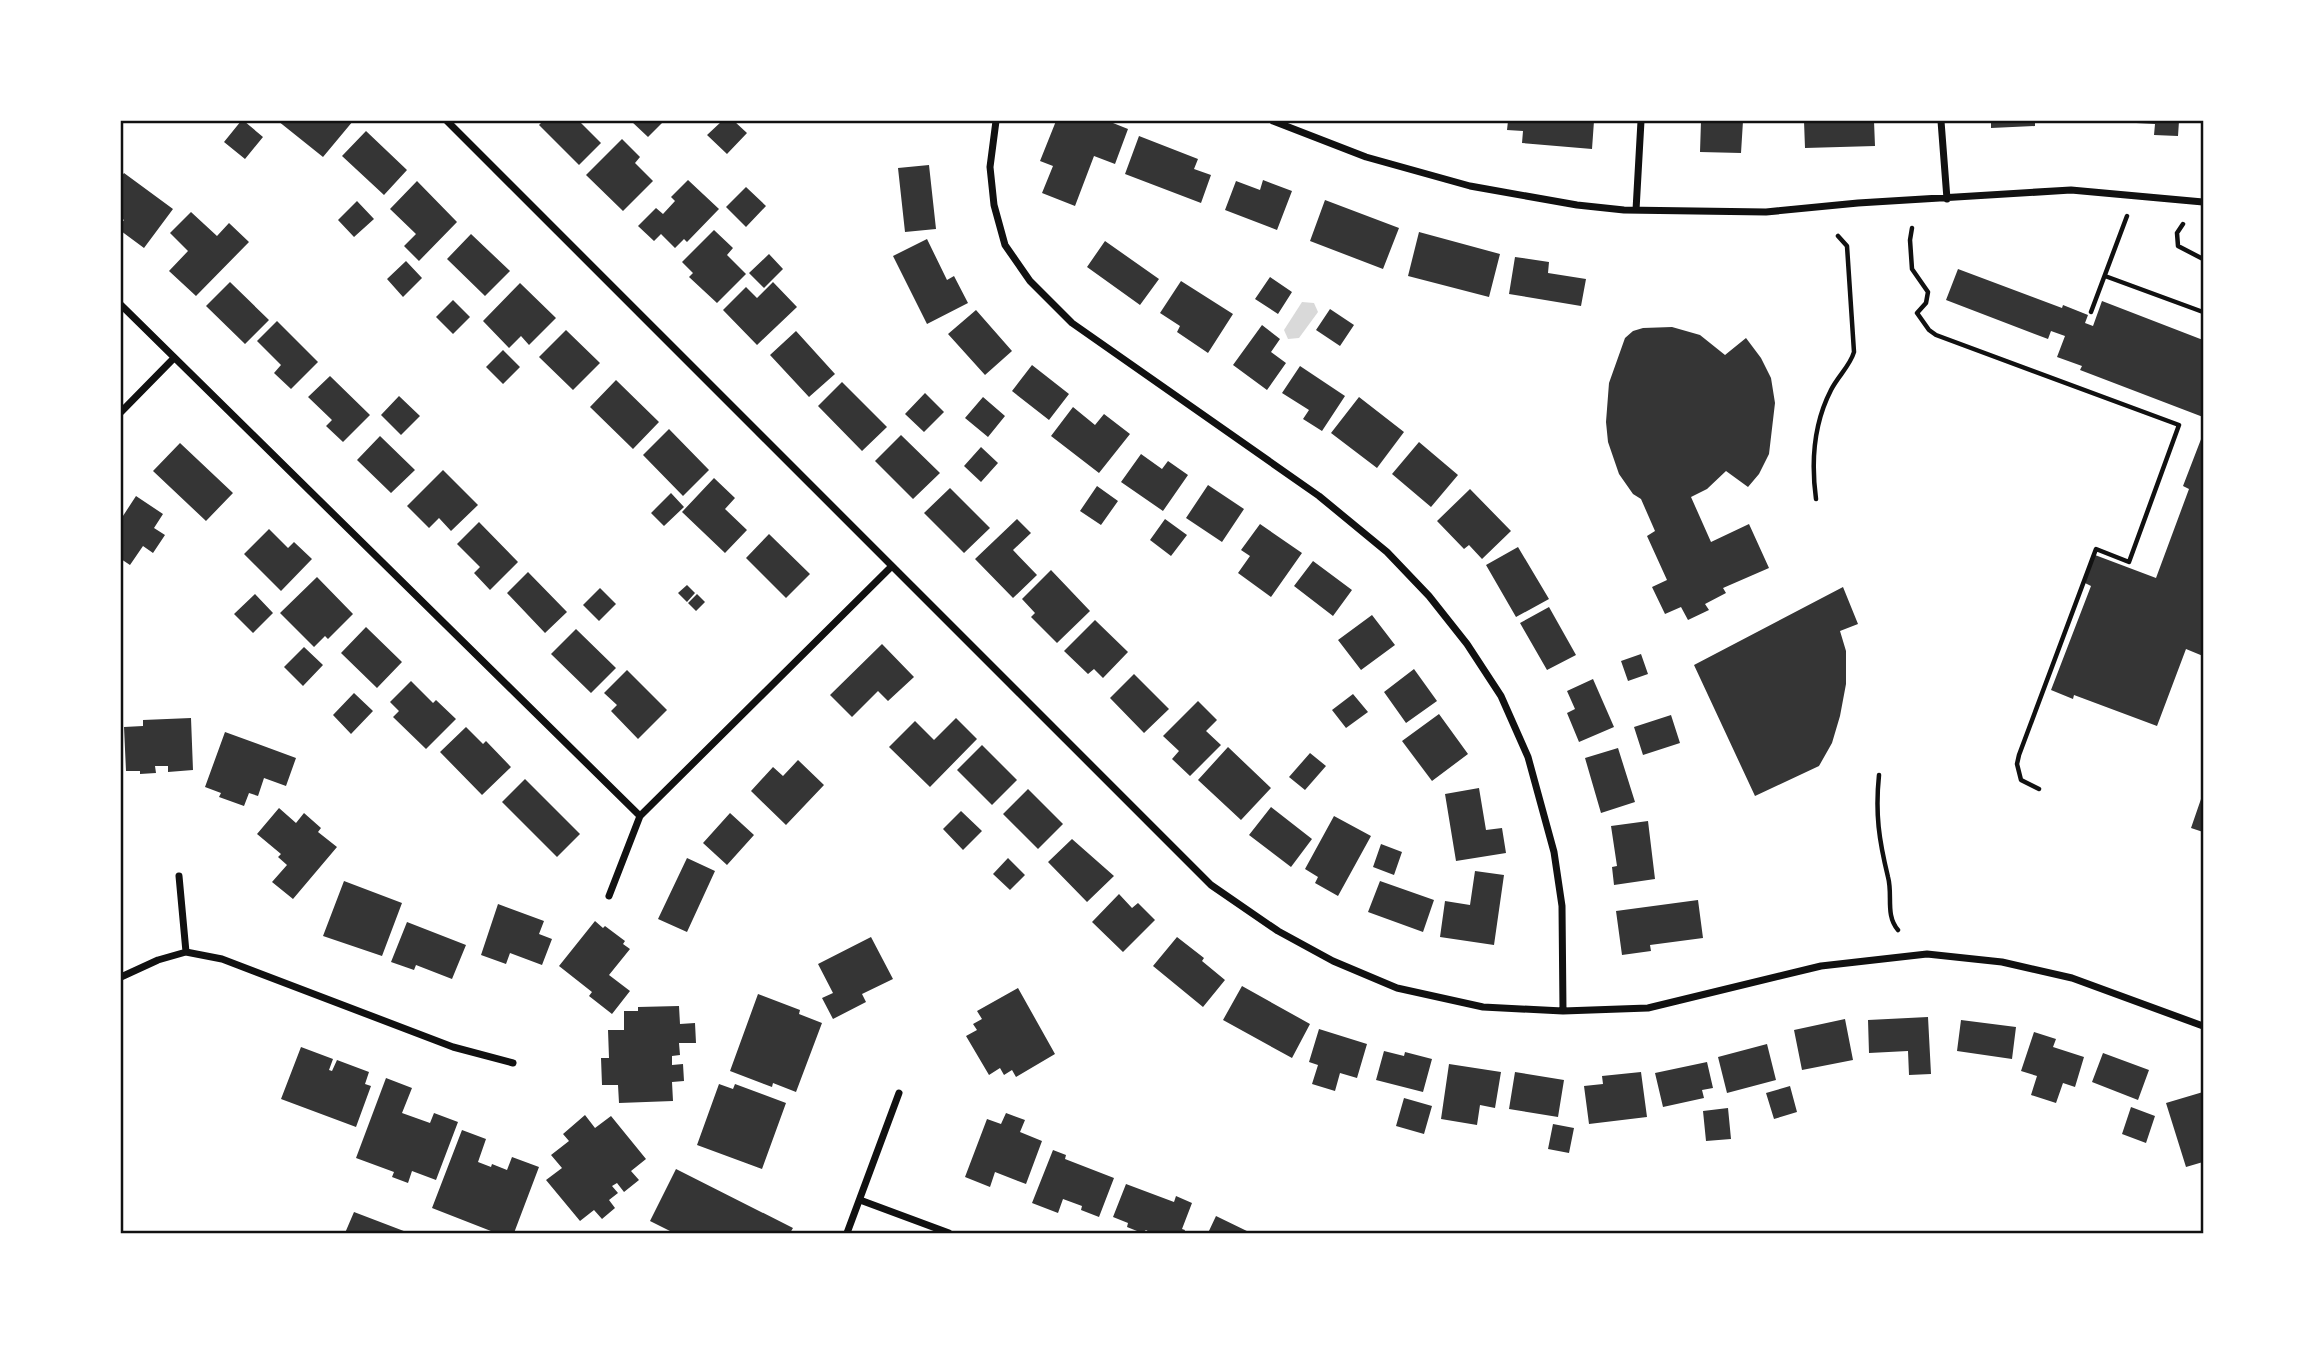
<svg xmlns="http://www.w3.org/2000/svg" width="2324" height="1354" font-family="Bitter,serif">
<rect width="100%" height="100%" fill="#fff"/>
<path fill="#d9d9d9" d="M1302,302L1314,303L1318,312L1299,338L1288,339L1284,330Z"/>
<path fill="#353535" d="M241,121H244L263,137L245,159L224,142Z
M278,121H353L323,157Z
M543,121H579L601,143L579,165L539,125Z
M631,121H664L648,137Z
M722,121H734L747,133L727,154L707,135Z
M1056,121H1108L1128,129L1115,164L1094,156L1075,206L1042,193L1053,166L1040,161Z
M1508,121H1594L1592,149L1522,143L1523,131L1507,130Z
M1701,121H1743L1741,153L1700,152Z
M1804,121H1874L1875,146L1805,148Z
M1991,121H2035V126L1991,128Z
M2136,121H2179L2178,136L2154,135L2155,124L2136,123Z
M366,131L407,170L384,195L342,156Z
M1139,136L1198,159L1194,169L1211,175L1201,203L1125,174Z
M622,139L640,157L635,163L653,181L623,211L586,175Z
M929,165L936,229L905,232L898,168Z
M124,173L173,209L144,248L121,231V224L124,220L121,218V177Z
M688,180L719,209L687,242L684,239L675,248L661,234L654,241L638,226L656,208L663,214L675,201L671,197Z
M1263,180L1292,191L1277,230L1225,210L1236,181L1260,190Z
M417,181L457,222L419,261L404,246L416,234L390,209Z
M746,187L766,206L746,227L726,207Z
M1325,200L1399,228L1383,269L1310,241Z
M357,201L374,219L354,237L338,220Z
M191,212L217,236L229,223L249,242L196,296L169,271L188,251L170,233Z
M714,230L733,248L727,255L746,274L717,303L689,277L693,273L682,262Z
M1419,232L1500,254L1489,297L1408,276Z
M471,234L510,271L485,296L447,259Z
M927,239L947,280L954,276L968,303L927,324L893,256Z
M1105,241L1159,279L1140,305L1087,267Z
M769,254L783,269L764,288L749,273Z
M1515,257L1549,262L1548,273L1586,279L1581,306L1509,294Z
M406,261L422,278L403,297L387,279Z
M1958,269L2062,308L2063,305L2088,315L2085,323L2093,326L2102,301L2203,340V417L2080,370L2082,366L2057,357L2065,336L2051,331L2048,339L1946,300Z
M1270,277L1292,292L1278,314L1255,299Z
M1181,281L1233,314L1208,353L1177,332L1180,326L1160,313Z
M230,282L269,320L245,344L206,306Z
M773,282L797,307L757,345L723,310L746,287L757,298Z
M520,283L556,318L529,345L521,336L509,348L483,321Z
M453,300L470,317L453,334L436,317Z
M1330,309L1354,325L1340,346L1316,330Z
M976,310L1012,351L985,375L948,334Z
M277,321L318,362L291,389L274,373L281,365L257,341Z
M1262,325L1280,339L1271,352L1286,363L1267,390L1233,365Z
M1672,327L1700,335L1725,355L1746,338L1761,358L1771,378L1775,403L1769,454L1759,474L1748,487L1726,471L1707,489L1691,497L1711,542L1749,524L1769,568L1723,588L1726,593L1705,604L1709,610L1688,620L1681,607L1665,614L1652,587L1667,580L1647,536L1655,531L1641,499L1633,494L1619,474L1608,442L1606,422L1609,383L1625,338L1633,331L1643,328Z
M566,330L600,363L573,390L539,357Z
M796,331L835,374L809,397L770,355Z
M503,350L520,367L503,384L486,367Z
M1032,365L1069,394L1049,420L1012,391Z
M1300,366L1345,396L1322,431L1303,419L1309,410L1282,393Z
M330,376L370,415L343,442L326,426L332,420L308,397Z
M616,380L659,422L633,449L590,407Z
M842,382L887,427L862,451L818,406Z
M925,393L944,412L924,432L905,414Z
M399,396L420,416L401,435L381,415Z
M983,397L1005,416L988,437L965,418Z
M1359,397L1404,432L1377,468L1331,433Z
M1073,407L1095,425L1104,414L1130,434L1099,473L1051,436Z
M669,429L709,470L683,496L643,455Z
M2203,434V656L2186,649L2157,726L2074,695L2073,699L2051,690L2091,586L2085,583L2095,555L2156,578L2189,489L2183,486Z
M901,435L940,473L913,499L875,461Z
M380,436L415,470L391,493L357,460Z
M1419,442L1458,475L1431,507L1392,474Z
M180,443L233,493L206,521L153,471Z
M981,447L998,463L981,482L964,466Z
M1141,454L1162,469L1168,461L1188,475L1163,511L1121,482Z
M443,470L478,505L451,531L439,518L429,528L407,506Z
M714,478L735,498L725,509L747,530L725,553L682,512Z
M1208,485L1244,509L1222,542L1186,518Z
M1097,486L1118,501L1101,525L1080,511Z
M950,488L990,528L964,553L924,513Z
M1470,489L1511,531L1482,559L1469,545L1464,549L1437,521Z
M671,493L684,507L664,526L651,513Z
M136,496L163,514L154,528L165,535L153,553L143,546L130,565L121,559V519Z
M1017,519L1031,533L1013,550L1037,575L1013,598L975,559Z
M1165,519L1187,535L1171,556L1150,540Z
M479,522L518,562L490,590L474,573L480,567L457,544Z
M1260,524L1302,553L1271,597L1238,573L1250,556L1241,550Z
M269,529L288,548L294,542L312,559L281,591L244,554Z
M769,534L810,574L786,598L746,558Z
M1518,547L1549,599L1516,617L1486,565Z
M1313,561L1352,590L1333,616L1294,586Z
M1051,570L1090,611L1057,643L1031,617L1035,613L1022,599Z
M528,572L567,612L545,633L507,593Z
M317,577L353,614L328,639L325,636L314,647L280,613Z
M687,585L695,593L687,602L678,593Z
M1843,587L1858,624L1840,631L1846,651V684L1840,716L1832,743L1819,766L1755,796L1694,665Z
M600,588L616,604L599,621L583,605Z
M255,594L273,613L253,633L234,614Z
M697,594L705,602L696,611L688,603Z
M1549,607L1576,655L1547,670L1520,623Z
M1372,615L1395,645L1361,670L1338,640Z
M1095,620L1128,652L1103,678L1094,669L1088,674L1064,651Z
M366,627L402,662L377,688L341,653Z
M576,629L616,668L591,693L551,654Z
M882,644L914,677L888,701L878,691L852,717L830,695Z
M304,647L323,665L303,686L284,667Z
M1641,654L1648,674L1628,681L1621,661Z
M1414,669L1437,701L1406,723L1384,692Z
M627,670L667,710L638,739L611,711L617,705L604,693Z
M1134,674L1169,709L1144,733L1110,698Z
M1593,679L1614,727L1579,742L1567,713L1575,709L1567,691Z
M411,681L433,703L436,700L456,719L426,749L393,717L399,711L390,702Z
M354,693L373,711L351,734L333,715Z
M1353,694L1368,712L1346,728L1332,710Z
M1198,701L1217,720L1206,731L1221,745L1190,776L1172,759L1179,751L1163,736Z
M1439,714L1468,754L1432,781L1402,741Z
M1671,715L1680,743L1643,755L1634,727Z
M191,718L193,770L168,772V766H155L156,773L140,774V771H126L124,727L143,726V720Z
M956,718L977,739L930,787L889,747L915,721L934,740Z
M466,727L483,744L486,741L511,767L482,795L440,752Z
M225,732L296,758L286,786L264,778L258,796L249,793L244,806L219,797L221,793L205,787Z
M982,745L1017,780L992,805L957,770Z
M1228,747L1271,788L1241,820L1198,780Z
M1618,748L1635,802L1601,813L1585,758Z
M1310,753L1326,766L1305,790L1289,777Z
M798,760L824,785L786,825L751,791L773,767L783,776Z
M525,779L580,834L557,857L502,802Z
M1479,788L1486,830L1502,828L1506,853L1456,861L1445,794Z
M1028,789L1063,824L1038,849L1003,814Z
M2201,799L2203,800V832L2191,828Z
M1271,807L1312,839L1291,867L1249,835Z
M279,808L296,823L304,813L321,828L318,832L337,847L293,899L272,882L287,865L278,857L281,854L257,834Z
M961,811L982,831L963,850L943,829Z
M730,813L754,835L727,865L703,843Z
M1334,816L1371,836L1338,896L1315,883L1318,877L1305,869Z
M1648,821L1655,879L1614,885L1612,867L1617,866L1611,826Z
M1072,839L1114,876L1087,902L1048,862Z
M1381,844L1402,852L1394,875L1373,867Z
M687,858L715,871L687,932L658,919Z
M1008,858L1025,875L1010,890L993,874Z
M1475,871L1504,875L1494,945L1440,937L1445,901L1470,905Z
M344,881L402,903L382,956L323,936Z
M1380,881L1434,900L1423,932L1368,912Z
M1119,894L1132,908L1138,903L1155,920L1123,952L1092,922Z
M1698,900L1703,938L1650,945L1651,951L1622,955L1616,911Z
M498,904L544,921L539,934L552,939L542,965L510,953L506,964L481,955Z
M595,921L603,928L605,926L625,941L623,944L630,949L609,975L630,991L612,1014L589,996L592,992L559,966Z
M407,922L466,945L452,979L416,965L414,970L391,962Z
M871,937L893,979L862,994L866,1002L833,1019L822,998L833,993L818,964Z
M1177,937L1204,958L1202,961L1225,980L1203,1007L1153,966Z
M1242,986L1310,1024L1292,1058L1223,1020Z
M1018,988L1055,1054L1016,1077L1012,1070L1004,1075L1000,1068L989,1075L966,1036L977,1030L973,1024L982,1019L977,1011Z
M758,994L800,1010L799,1014L822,1023L796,1092L773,1083L772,1087L730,1071Z
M679,1006L680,1024L695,1023L696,1043H679L680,1055L672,1056V1065L683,1064L684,1081L672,1082L673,1101L619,1103L618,1085H602L601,1058H609L608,1030H624V1011H638V1007Z
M1928,1017L1931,1074L1909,1075L1908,1051L1869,1053L1868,1020Z
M1845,1019L1853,1060L1802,1070L1794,1030Z
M1961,1020L2016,1027L2012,1059L1957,1051Z
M1319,1029L1367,1044L1357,1078L1340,1073L1335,1091L1312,1084L1318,1065L1309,1062Z
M2034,1032L2056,1039L2053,1047L2084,1057L2075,1087L2063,1083L2056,1103L2031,1095L2037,1076L2021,1071Z
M1767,1044L1776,1080L1727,1093L1718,1057Z
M301,1047L333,1059L329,1070L332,1071L337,1060L369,1072L365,1084L371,1086L356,1127L281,1099Z
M1384,1051L1404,1056L1405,1052L1432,1059L1423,1092L1376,1080Z
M2103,1053L2149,1070L2138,1100L2092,1082Z
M1707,1062L1713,1088L1702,1090L1704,1098L1663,1107L1655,1073Z
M1449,1064L1501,1072L1495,1108L1480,1105L1477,1125L1441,1119Z
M1515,1072L1564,1080L1558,1117L1509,1109Z
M1641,1072L1647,1117L1589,1124L1584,1086L1603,1084L1602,1076Z
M386,1078L412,1088L402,1113L430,1123L434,1113L458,1122L436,1180L412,1171L408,1183L392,1177L394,1172L356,1158Z
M719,1084L733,1089L735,1084L786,1103L762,1169L697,1145Z
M1790,1086L1797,1112L1774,1119L1766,1093Z
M2203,1092V1162L2186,1167L2166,1103Z
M1404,1098L1432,1106L1424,1134L1396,1126Z
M2131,1107L2155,1116L2146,1143L2122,1134Z
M1728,1108L1731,1139L1706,1141L1703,1111Z
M1006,1113L1025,1120L1020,1132L1042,1141L1026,1184L995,1172L990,1187L965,1177L987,1119L1001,1124Z
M585,1115L595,1128L611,1116L646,1159L631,1171L639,1180L624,1192L617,1183L612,1186L618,1193L609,1200L615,1208L602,1219L594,1210L580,1221L546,1180L562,1168L551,1155L569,1141L563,1134Z
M1553,1124L1574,1128L1569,1153L1548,1149Z
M462,1130L486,1139L478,1162L491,1167L492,1164L507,1170L512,1157L539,1167L514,1233H496L432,1208Z
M1053,1150L1066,1155L1065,1159L1114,1178L1099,1217L1081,1210L1082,1206L1063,1199L1058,1213L1032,1203Z
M676,1169L793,1228L790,1233H674L650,1221Z
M1126,1184L1174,1202L1176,1196L1192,1203L1182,1229L1185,1230L1184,1233H1151L1146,1230L1142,1233L1127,1227L1128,1223L1113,1217Z
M354,1212L409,1233H345Z
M1216,1216L1251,1233H1208Z"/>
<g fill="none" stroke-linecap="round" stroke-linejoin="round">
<path stroke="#111" stroke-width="4.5" d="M2183,224L2177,233L2178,246L2203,259
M1912,228L1910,240L1912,269L1928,292L1926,303L1917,313L1929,330L1936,335L2179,425L2129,562L2096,549L2019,755L2017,764L2021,780L2039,789
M2105,276L2203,312
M2091,312L2127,216
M1816,499C1811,462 1814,423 1831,390C1838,376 1850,366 1854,352L1847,246L1838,236
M1879,775C1875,814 1879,840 1888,877C1893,895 1885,915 1898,930"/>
<path stroke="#111" stroke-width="7" d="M447,121L1211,885L1278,931L1333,961L1397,988L1483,1007L1563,1011L1648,1008L1821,966L1927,954L2002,962L2072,978L2203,1026
M996,121L990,167L994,205L1005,245L1030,281L1072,323L1319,496L1387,552L1429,596L1467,644L1501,696L1528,757L1554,852L1562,906L1563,1011
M1273,121L1366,157L1470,186L1577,205L1624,210L1766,212L1858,203L2071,190L2203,202
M1941,121L1947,199
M1636,210L1641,121
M121,305L640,816
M121,412L174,358
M179,876L186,952
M609,896L640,816L892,566
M121,977L158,960L186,952L222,959L453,1047L513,1063
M860,1200L949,1233
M847,1233L899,1093"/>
</g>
<rect width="2324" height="1354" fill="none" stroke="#ffffff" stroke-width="245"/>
<rect x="122" y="122" width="2080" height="1110" fill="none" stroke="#111" stroke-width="2.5"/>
</svg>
